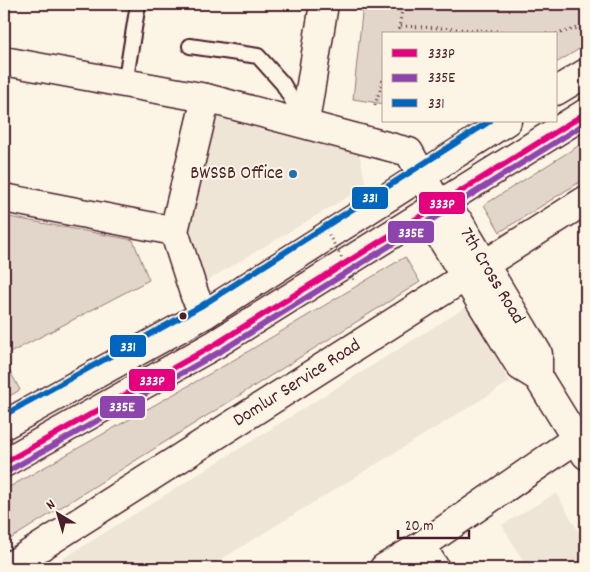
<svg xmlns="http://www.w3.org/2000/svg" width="590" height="572" font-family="Dekko,sans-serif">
<rect width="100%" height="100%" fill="#fcf5e5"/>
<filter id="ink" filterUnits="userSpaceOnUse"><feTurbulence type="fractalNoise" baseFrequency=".02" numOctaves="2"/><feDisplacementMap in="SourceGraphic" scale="10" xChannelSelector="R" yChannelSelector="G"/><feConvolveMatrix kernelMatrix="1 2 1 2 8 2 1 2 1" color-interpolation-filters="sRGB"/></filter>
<g filter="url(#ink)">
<path fill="#eee5d7" d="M210,110L359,151L366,186L205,282L187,231Z
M466,307L510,382L207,568H48Z
M556,493L586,544V568H527L502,525Z"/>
<path fill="#e2d5ca" stroke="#967a7a" d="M363,4H586V45L556,63V34H384V104L353,99Z
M586,141V178L500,232L484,205Z
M4,216L133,240L149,280L4,356Z
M405,257L420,282L4,543V490L227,364Z
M4,360L20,390L4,399Z"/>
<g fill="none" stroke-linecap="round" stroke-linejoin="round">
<g stroke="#4a1f2b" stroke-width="18">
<path id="lane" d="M190,46L258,56L283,84L303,120
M125,84L138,4"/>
</g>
<g stroke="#4a1f2b" stroke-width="31">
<path id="street" d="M305,122L324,4
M4,198L174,231
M205,314L195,296L174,231L206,98
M421,546L435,568
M384,568L421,546L586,432"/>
</g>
<g stroke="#4a1f2b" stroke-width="31">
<g id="secondary">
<path id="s1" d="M4,61L206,98L409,152L439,206L459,222L538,354V377"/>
<path d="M439,206V234L520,366L538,377L586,455"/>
<path id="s2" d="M7,568L586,200"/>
</g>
</g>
<g stroke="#4a1f2b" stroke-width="31">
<path id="primary" d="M556,91L586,73
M4,425L205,314L507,121
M4,463L216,344L586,113"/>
</g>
<path stroke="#4a1f2b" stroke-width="3" stroke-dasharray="1 4" stroke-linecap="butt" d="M401,26L551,34
M398,34L403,4
M556,34L586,26
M375,105L384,77"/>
<use href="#lane" stroke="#fcf5e5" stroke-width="14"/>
<use href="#street" stroke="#fcf5e5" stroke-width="28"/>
<use href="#secondary" stroke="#fcf5e5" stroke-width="28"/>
<use href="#primary" stroke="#fcf5e5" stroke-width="28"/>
<path stroke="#4a1f2b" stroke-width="3" stroke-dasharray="1 4" stroke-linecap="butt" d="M324,226L355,282"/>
<g stroke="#fcf5e5" stroke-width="10">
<path id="bus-1" d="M4,463L216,344L586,113"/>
</g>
<g stroke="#fcf5e5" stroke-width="10">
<path id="bus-2" d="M8,471L221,351L586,123"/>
</g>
<g stroke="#fcf5e5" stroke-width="10">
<path id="bus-3" d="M4,415L201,306L490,121"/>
</g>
<use href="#bus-1" stroke="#e5007d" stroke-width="6"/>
<use href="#bus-2" stroke="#8e44ad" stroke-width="6"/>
<use href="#bus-3" stroke="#0065bd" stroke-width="6"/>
</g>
</g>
<circle fill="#1f6fb2" stroke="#fcf5e5" stroke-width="2" cx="293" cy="174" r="5"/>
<circle fill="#4a1f2b" stroke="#fcf5e5" stroke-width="2" cx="183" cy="316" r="4.5"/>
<g text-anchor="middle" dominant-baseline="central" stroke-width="4" stroke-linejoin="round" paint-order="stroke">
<g font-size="19" fill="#4a1f2b" stroke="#fcf5e5" text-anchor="end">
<text x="283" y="174">BWSSB Office</text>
</g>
<g font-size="19" fill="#4a1f2b" stroke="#fcf5e5">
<text stroke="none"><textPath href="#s1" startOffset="566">7th Cross Road</textPath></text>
<text stroke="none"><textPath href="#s2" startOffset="344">Domlur Service Road</textPath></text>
</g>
</g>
<g stroke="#fcf5e5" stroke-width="2">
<rect x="351" y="186" width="38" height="24" rx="5" fill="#0065bd"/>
<rect x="418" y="191" width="48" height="24" rx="5" fill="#e5007d"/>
<rect x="387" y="220" width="48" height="24" rx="5" fill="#8e44ad"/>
<rect x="109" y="334" width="38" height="24" rx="5" fill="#0065bd"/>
<rect x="128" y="368" width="48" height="24" rx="5" fill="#e5007d"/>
<rect x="99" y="395" width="47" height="24" rx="5" fill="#8e44ad"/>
</g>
<g font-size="14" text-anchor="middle" font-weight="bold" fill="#fff">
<text x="370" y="202">331</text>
<text x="442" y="208">333P</text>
<text x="411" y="237">335E</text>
<text x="128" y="351">331</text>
<text x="152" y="385">333P</text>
<text x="122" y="411">335E</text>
</g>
<rect width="590" height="572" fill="none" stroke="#fcf5e5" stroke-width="20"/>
<rect x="10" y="10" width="570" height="552" fill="none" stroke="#4a1f2b" stroke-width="2" filter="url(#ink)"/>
<rect x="382" y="32" width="175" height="90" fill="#fcf5e5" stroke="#b59f9b"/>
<rect x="392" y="49" width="25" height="8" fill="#e5007d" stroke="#b59f9b"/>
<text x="428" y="58" font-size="15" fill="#4a1f2b">333P</text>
<rect x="392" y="74" width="25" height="8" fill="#8e44ad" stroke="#b59f9b"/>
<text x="428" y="82" font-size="15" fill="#4a1f2b">335E</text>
<rect x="392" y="99" width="25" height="8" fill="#0065bd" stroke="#b59f9b"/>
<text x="428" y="108" font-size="15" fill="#4a1f2b">331</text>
<g transform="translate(58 514) rotate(322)" stroke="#fcf5e5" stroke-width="4" paint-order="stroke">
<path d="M0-4L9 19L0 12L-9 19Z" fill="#4a1f2b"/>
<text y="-8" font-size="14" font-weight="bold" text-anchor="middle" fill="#4a1f2b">N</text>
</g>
<path d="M398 530v8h71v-8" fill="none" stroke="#4a1f2b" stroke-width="2.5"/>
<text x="405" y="530" font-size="15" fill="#4a1f2b" stroke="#fcf5e5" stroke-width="4" paint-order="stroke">20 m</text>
</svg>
